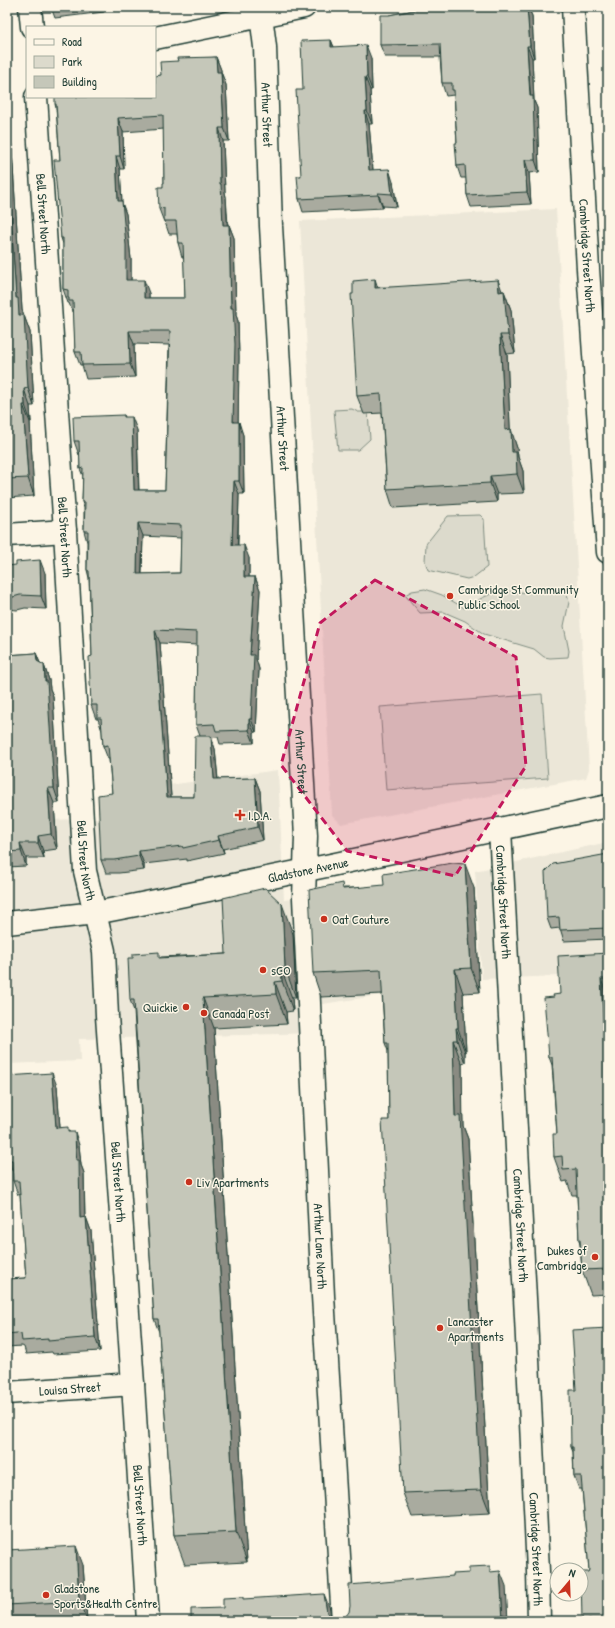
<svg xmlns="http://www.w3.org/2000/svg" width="615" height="1628" font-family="'Patrick Hand',sans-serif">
<rect width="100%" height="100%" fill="#fcf5e5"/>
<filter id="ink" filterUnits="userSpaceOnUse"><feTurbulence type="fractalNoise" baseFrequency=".025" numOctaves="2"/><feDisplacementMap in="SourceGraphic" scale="8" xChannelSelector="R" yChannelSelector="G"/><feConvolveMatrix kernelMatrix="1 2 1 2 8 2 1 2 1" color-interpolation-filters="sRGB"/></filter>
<g filter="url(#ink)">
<path fill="#ece7d8" d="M556,209L589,769L586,778L341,824L332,815L300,221Z
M278,770L284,900L389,887L401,992L316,1005L317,1033L79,1039L80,1061L7,1064V822L98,818L97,795Z
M608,842V974L482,979L475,871Z"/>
<path fill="#dcdacc" stroke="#7e8c80" d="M352,409L358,412H368L370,439L358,450H338L334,410Z
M480,515L484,519L487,567L474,577L467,579L428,570L425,561L426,544L448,516Z
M556,588L567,595L569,602L564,626L569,651L568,657L550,658L544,657L534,649L484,634L465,621L444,612L420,613L405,595L412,591L425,589L442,595L464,608L470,607L480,599L497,591L537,593Z
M542,694L548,778L386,790L380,707Z"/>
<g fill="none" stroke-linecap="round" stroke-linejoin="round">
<g stroke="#1f3d34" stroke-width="25">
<g id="minor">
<path d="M30,7L32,27"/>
<path id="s1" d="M260,7L265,47L271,226L306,836L304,898L323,1296L343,1621"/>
<path id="s2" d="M573,7L588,269L608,552"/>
<path d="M155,38L304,7"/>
<path id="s3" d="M36,97L65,531L85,871L104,951L107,1016L133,1384L148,1621"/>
<path d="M7,535L65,531"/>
<path id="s4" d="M500,829L526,1317L538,1571L539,1621"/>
<path id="s5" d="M7,1393L133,1384"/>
</g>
</g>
<g stroke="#1f3d34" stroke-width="25">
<g id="secondary">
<path id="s6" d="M7,923L95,913L136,905L331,865L608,806"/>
</g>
</g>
<use href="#minor" stroke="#fcf5e5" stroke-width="22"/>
<use href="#secondary" stroke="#fcf5e5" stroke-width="22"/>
</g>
<path fill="#a9ab9f" stroke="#1f3d34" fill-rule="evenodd" d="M51,7H103L104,12L55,18Z
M430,7H528L532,16L534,58H532L534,101L537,108L539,172L529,173L531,204L471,207L467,195L466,178H461L457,166V143L454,95L446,96L442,83L440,57H385L380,45L389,15Z
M331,40L334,47L371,58L372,90H370L372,124H369L373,170L393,182L397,207L383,206V208L303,212L299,199L301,176Z
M216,57L221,70V72L226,85L229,141H223L225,192L226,197L228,225H229L234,238L236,315L238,321L239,357L238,422L243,435L244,494H239L238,545L249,558V577H255L260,590L256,659L259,669L256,732H254V743L220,744L218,737L211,738L215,749L218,779L255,778L260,791L263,840L223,849L224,853L187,861V859L144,864V870L119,873H106L101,860L112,793L109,759H108L103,746L102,731L98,719H96L91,705L92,656L89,578L87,570V542L84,531V508L82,502L83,476L80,469V455H79L74,441L124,415L125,417L137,430L139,490H165L169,345L134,344L135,377L86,379L82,365H80L75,352L74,313L73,311H72L69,303H68L63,289V244L61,238L60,160L56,108L55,104L161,75L178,61ZM164,129V183L163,187L159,209L164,222H165L169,234H177L178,243L182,257H184L185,298H149V293L131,280V259L126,214L122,203L120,169H124L123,132ZM143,536L181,538L180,573L142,574ZM160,643L197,645L196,725L200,736L194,797H171Z
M7,102L8,115L10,119L22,310L30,332L34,406H30L31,422H30L34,496L7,498Z
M378,287L504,291L511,310L515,353L507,354L510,429L517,448L518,457L523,471L524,493L497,494V502L393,508L387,489L382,413L364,414L357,396Z
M7,566L45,573L46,609L25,608L17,610L7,609Z
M36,653L40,663L44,665L49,680L50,689L53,696L59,803H54L57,849L43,851L44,858H26V866L7,867V655Z
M608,854V939L564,941L560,928L551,929L547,918Z
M344,888H474L480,992L463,993L466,1052H465V1063L462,1064V1100L463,1126L468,1139L490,1513L412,1517L403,1493L389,1120L388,1051L385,1043L382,994L321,997L313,973Z
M293,934L296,998H292L293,1011L286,1012L287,1024L214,1028L247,1562L185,1565L174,1535L159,1332L154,1319L134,1011L130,1000L161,957L226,954Z
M608,953V1294L591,1295L582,1270L580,1245L579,1240L577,1195H572L567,1181L563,1182L554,1157L557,1134L552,1065L549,1057L554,997L560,994Z
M57,1086L60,1128L70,1132L79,1145L81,1165L84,1173L85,1217H86L91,1231L100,1351L53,1354L52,1352L26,1354L24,1347L22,1346L7,1347V1279L26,1278L20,1194L18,1195L13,1181V1173L8,1160Z
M576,1390L608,1621H582V1620L588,1572L589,1570L582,1489H579L574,1476L573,1452L571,1447Z
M7,1550L83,1565L87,1621H7Z"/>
<path fill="#8a8b82" stroke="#1f3d34" d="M527,7H528L532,16L534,58L530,46Z
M331,40L336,53L331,47Z
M366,45L371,58L372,90L367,77Z
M527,46L532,58L534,101L537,108L539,172L535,160Z
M216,57L221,70L222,85L217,72Z
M221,72L226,85L229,141L224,128Z
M365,77L370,90L372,124L367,111Z
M7,102L8,115L10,119L22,310L30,332L34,406L28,388L19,315L16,298L7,157Z
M365,111L369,124L374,183L369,170Z
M118,118L123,132L124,169L120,156Z
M219,128L223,141L225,192L226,197L228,238L223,225L220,184Z
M116,156L120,169L122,203L126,214L131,259V293L126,280L118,201Z
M525,160L529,173L531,204L527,192Z
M389,169L393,182L397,207L392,194Z
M378,193L383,206V208L378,195Z
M229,225L234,238L236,315L238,321L239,357L238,435L233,422L231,308Z
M375,279L381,298L375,288Z
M144,280L149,293V311L144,298Z
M498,280L505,299L504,291L511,310L515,353L508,335L499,292Z
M129,331L134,344L135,377L130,364Z
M500,335L507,354L511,448L505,430Z
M24,389L30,406L31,422L25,405Z
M23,405L30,422L34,496L28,478Z
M132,417L137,430L139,503L134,490Z
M239,422L243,435L244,494L239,481Z
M511,429L517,448L518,457L523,471L524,493L517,474L512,452Z
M490,476L497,494V502L490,483Z
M234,481L239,494L237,558L232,545Z
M138,523L143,536L141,587L137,574Z
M244,545L249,558V591L244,577Z
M40,560L45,573L46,609L41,596Z
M255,577L260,590L256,659L259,669L256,732L251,719L250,655Z
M155,630L160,643L172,811L167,797Z
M36,653L42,668L37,661Z
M44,665L49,680L50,689L53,696L59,803L54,788Z
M249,719L254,732V743L249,730Z
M211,736L215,749L219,792L214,779Z
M255,778L260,791L263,840L258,827Z
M48,788L54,803L57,849L51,834Z
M38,836L43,851L44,858L38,843Z
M218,836L223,849L224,853L219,840Z
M20,843L26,858V866L21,851Z
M139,851L144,864V870L139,856Z
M465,864L474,888L480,992L471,968Z
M282,904L293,934L296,998L285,968Z
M281,968L292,998L293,1011L282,981Z
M455,969L463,993L466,1052L458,1028Z
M601,979L608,999V1044L604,1033Z
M275,982L286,1012L287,1024L276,994Z
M203,998L214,1028L247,1562L236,1532Z
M456,1028L465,1052V1063L457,1040Z
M453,1040L462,1064L463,1126L468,1139L490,1513L481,1490L455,1116Z
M52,1073L57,1086L61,1141L56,1128Z
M75,1132L79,1145L81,1165L84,1173L85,1231L80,1218Z
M86,1217L91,1231L100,1351L95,1337Z
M76,1546L83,1565L87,1621L79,1601Z
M500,1571L506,1586L508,1621H503Z
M324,1594L330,1609L331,1621L327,1613Z"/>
<path fill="#c5c7b9" stroke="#1f3d34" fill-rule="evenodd" d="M430,7H527L530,46H527L530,96H533L535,160H525L527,192L467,195L465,165L457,166L455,143H457L454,90H452V83H442L440,44L380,45V15H389Z
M331,40V47L366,45L367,77H365L367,111H365L369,170L389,169L392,194L378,193V195L299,199L297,176H301L296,90H303L301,41Z
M216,57L217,72H221L224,128H219L220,184H221L223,225H229L231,308H233L235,344L233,422H239V481H234L232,545H244V577H255L250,655H254L251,719H249V730L216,731L214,724L196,725L197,632L155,630L167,797H194L195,736H211L214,779L255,778L258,827L218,836L219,840L183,848L182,846L139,851V856L114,860H101L98,795L112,793L108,745L103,746L101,718H97V705H91L89,657L92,656L89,571L87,570L88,531H84L85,502H82L83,468L80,469L79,441H74L73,417L124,415V417H132L134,490H165L170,331H129L130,364L82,365L81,352H75L73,301H69V298H68V290L63,289V238H61L54,160H60L56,104H55V97H155V76L161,75L160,62L178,61L177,58ZM163,115L164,183H163V187H158L159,209L164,208V221H176L178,243H183L185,298H144V280H126V245L122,201H118L116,156H120L118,118ZM138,523L181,525L180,573L137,574Z
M7,157L16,298H18L19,315H24L28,388L24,389L25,405H23L28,478L7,479Z
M375,279V288L498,280L499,292L504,291L508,335H500L505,430L511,429L512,452H516L517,474L490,476V483L387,489L381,394L357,396L351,294H353V281Z
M40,560L41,596L20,595L13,597L7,596V566L16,565V562Z
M36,653L37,661L44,665L45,681H47L54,788H48L51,834L38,836V843H20L21,851L7,852V655Z
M608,854V928L560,930L559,917L547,918L545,872L553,864Z
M453,863L465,864L471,968L455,969L458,1028H456L457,1040H453L454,1076L455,1116H460L481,1490L403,1493L382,1120H389L388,1043H385L381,970L313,973L309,890L342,883L343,889L384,885L383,874Z
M265,888L282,904L285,968H281L282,981L275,982L276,994L203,998L236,1532L174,1535L158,1319H154L134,1000H130L128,958H133V954L159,952V958L226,954L223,898Z
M608,953V979H601L604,1033H608V1269L582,1270L580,1240H579L576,1169L563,1170L562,1156L554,1157L553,1134H557L552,1057H549L544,998L554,997L553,995L560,994L558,956Z
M52,1073L56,1128L68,1127V1132H75L76,1160H79L80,1218L86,1217L95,1337L48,1341V1339L22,1341L21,1334L17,1333L7,1334V1279L26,1278L19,1181H13L12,1160H8L7,1131V1076Z
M608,1328V1621H591V1620H582L581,1572H588L589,1570L581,1476H574L573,1447H571L570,1390H576L572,1330Z
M76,1546L79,1601L7,1605V1550Z
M490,1566V1572L500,1571L503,1621H191V1609L223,1608V1598L243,1597V1599L324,1594L327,1613L332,1618L339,1619L345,1617L349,1612L350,1606L349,1585L453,1576V1574L469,1573V1567Z"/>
</g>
<path fill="#c2185b" fill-opacity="0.2" stroke="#c2185b" stroke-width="3" stroke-dasharray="8 5" stroke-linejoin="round" d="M375,580L516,657L526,766L455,876L347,851L281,765L320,623Z"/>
<g fill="#c8321e" stroke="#fcf5e5" stroke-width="1.5">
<circle cx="450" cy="596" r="4"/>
<path d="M238 809h4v4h4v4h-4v4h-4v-4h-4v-4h4z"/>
<circle cx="324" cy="919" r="4"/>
<circle cx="263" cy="970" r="4"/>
<circle cx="186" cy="1007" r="4"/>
<circle cx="204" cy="1013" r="4"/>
<circle cx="189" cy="1182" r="4"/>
<circle cx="595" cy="1257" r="4"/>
<circle cx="440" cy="1328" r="4"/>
<circle cx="46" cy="1595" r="4"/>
</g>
<g text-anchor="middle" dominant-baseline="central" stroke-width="3" stroke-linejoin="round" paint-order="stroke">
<g font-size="13" fill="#1f3d34" stroke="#fcf5e5">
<text stroke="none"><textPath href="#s1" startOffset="108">Arthur Street</textPath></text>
<text stroke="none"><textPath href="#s3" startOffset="117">Bell Street North</textPath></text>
<text stroke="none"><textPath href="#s2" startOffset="249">Cambridge Street North</textPath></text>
<text stroke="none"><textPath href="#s1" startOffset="432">Arthur Street</textPath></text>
<text stroke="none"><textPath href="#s3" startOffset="441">Bell Street North</textPath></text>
<text stroke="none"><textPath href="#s1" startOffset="756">Arthur Street</textPath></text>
<text stroke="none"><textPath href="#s3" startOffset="765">Bell Street North</textPath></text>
<text stroke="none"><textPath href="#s6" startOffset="306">Gladstone Avenue</textPath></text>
<text stroke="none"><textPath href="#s4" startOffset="73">Cambridge Street North</textPath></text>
<text stroke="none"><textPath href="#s3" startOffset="1089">Bell Street North</textPath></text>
<text stroke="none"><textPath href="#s4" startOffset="397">Cambridge Street North</textPath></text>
<text stroke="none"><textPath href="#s1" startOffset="1241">Arthur Lane North</textPath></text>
<text stroke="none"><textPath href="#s5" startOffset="63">Louisa Street</textPath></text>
<text stroke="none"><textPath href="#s3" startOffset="1413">Bell Street North</textPath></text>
<text stroke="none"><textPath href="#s4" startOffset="721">Cambridge Street North</textPath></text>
</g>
<g font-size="13" fill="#1f3d34" stroke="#fcf5e5" text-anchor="start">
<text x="458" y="589">Cambridge St Community<tspan x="458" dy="15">Public School</tspan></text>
<text x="248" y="815">I.D.A.</text>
<text x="332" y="919">Oat Couture</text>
<text x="271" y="970">sCO</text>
<text x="178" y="1007" text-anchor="end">Quickie</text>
<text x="212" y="1013">Canada Post</text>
<text x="197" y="1182">Liv Apartments</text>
<text x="587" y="1250" text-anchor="end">Dukes of<tspan x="587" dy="15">Cambridge</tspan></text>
<text x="448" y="1321">Lancaster<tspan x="448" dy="15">Apartments</tspan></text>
<text x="54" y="1588">Gladstone<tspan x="54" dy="15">Sports&amp;Health Centre</tspan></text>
</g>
</g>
<rect width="615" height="1628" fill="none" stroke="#fcf5e5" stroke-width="24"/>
<rect x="12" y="12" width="591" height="1604" fill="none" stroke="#1f3d34" stroke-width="1.5" filter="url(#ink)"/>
<rect x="26" y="26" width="130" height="72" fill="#fcf5e5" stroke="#a4ab9e"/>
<rect x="34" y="39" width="20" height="6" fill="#fcf5e5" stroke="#a4ab9e"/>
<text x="62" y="46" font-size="12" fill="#1f3d34">Road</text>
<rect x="34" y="56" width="20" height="12" fill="#dcdacc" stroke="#a4ab9e"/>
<text x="62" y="66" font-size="12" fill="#1f3d34">Park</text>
<rect x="34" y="76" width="20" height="12" fill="#c5c7b9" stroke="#a4ab9e"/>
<text x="62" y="86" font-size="12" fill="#1f3d34">Building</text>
<g transform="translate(569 1582) rotate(19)"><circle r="19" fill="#fcf5e5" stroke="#a4ab9e"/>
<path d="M0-3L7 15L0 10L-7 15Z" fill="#c8321e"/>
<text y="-6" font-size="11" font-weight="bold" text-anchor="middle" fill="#1f3d34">N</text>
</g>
</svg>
